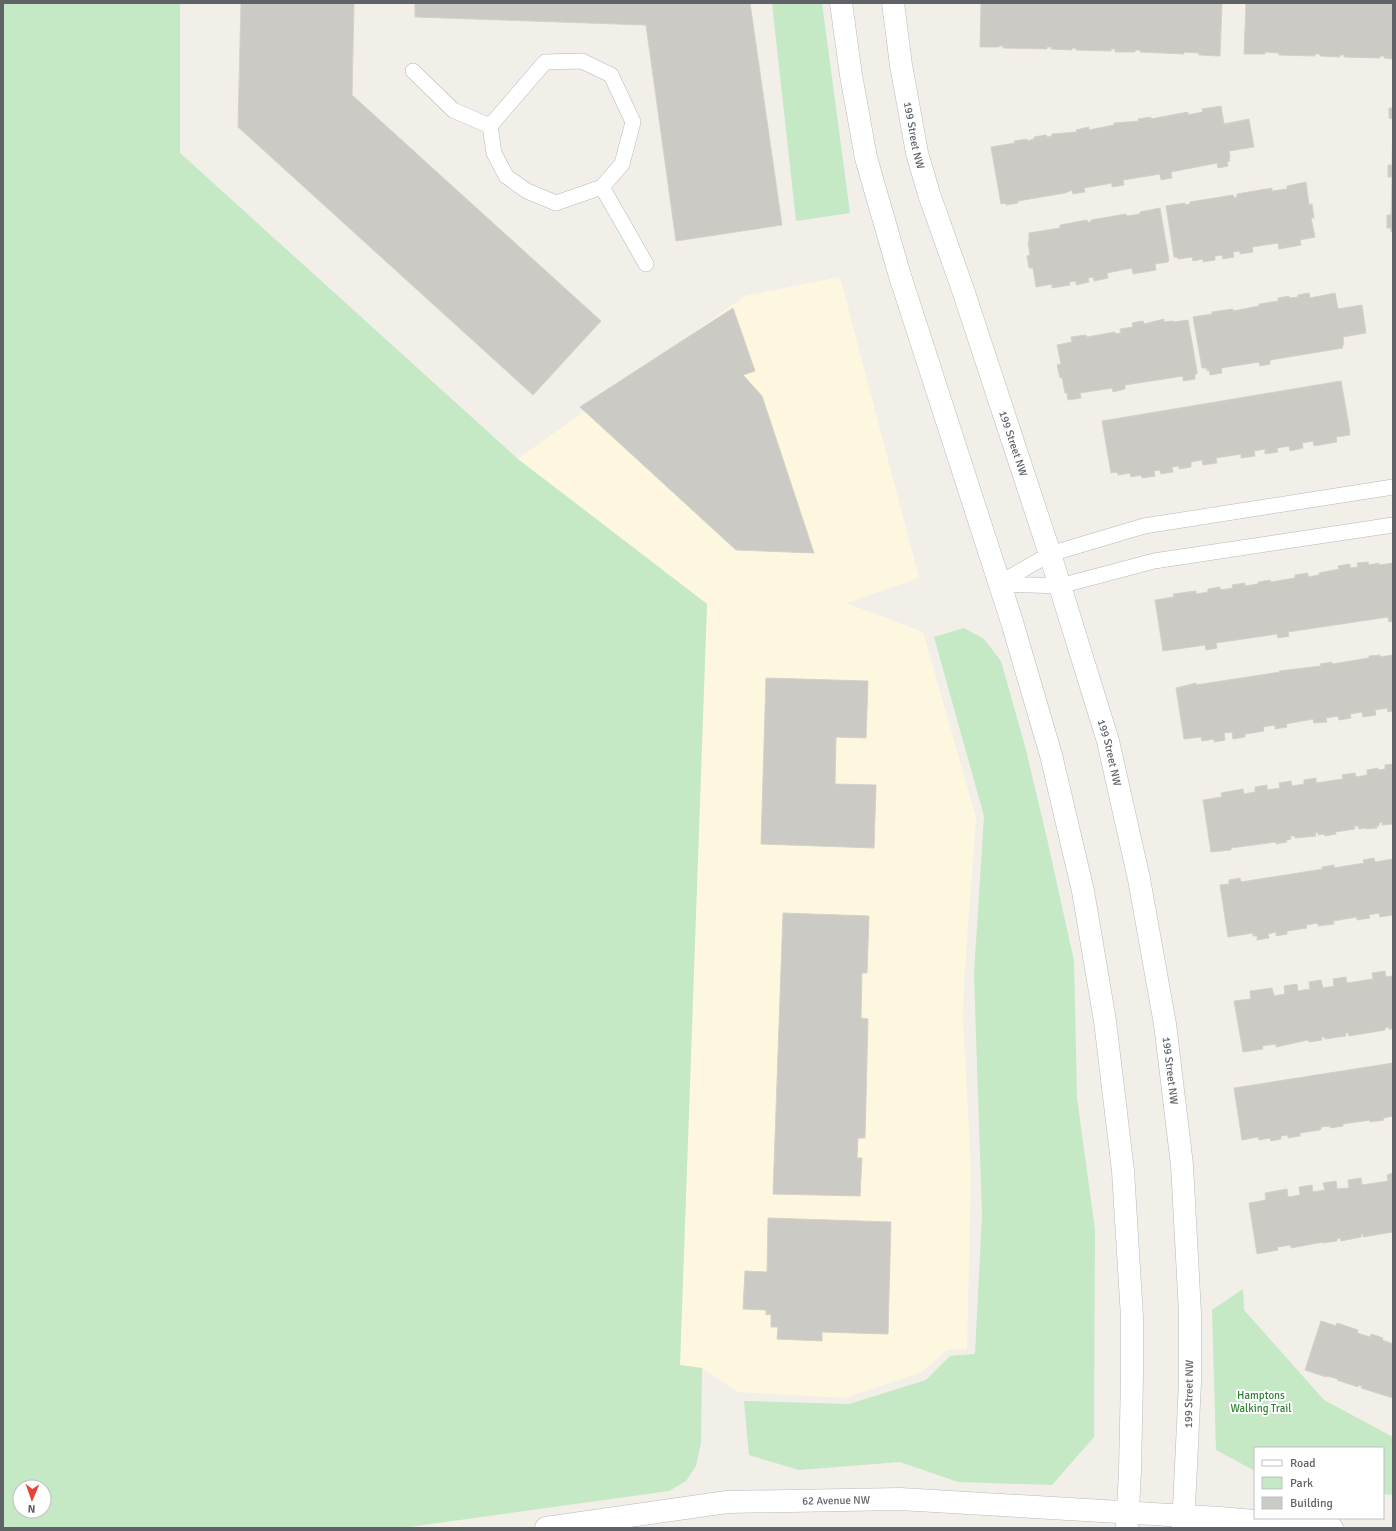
<svg xmlns="http://www.w3.org/2000/svg" width="1396" height="1531" font-family="Signika,sans-serif">
<rect width="100%" height="100%" fill="#f1efe8"/>
<path fill="#fef7e0" d="M840,277L919,578L846,603L923,632L976,818L964,981L963,1019L971,1170L967,1349L947,1350L922,1372L845,1398L738,1392L702,1368L680,1365L707,604L518,459L745,296Z"/>
<path fill="#c5e8c5" fill-rule="evenodd" d="M3,3H180V153L518,459L707,604L680,1365L702,1368L701,1442L696,1466L686,1481L669,1491L402,1528H3ZM20,1487H44V1511H20Z
M772,3H822L850,213L796,221Z
M964,628L984,639L1001,661L1026,750L1048,843L1074,961L1077,1098L1095,1230L1094,1437L1052,1485L958,1482L900,1462L799,1470L749,1455L744,1401L849,1404L926,1380L950,1356L975,1354L982,1215L974,974L984,816L934,637Z
M1243,1289L1244,1310L1324,1400L1393,1437V1495L1383,1494V1448H1255V1471L1216,1450L1212,1310Z"/>
<path fill="#cccac5" stroke="#d6d1c6" d="M241,3H354L352,95L601,321L533,395L238,127Z
M415,3H750L782,225L676,241L646,25L415,17Z
M981,3H1218V4H1222L1220,56L1199,55V53L1184,52V54L1140,52V50H1135V52H1115V49H1111V51L1076,50V48H1072V50L1051,49L1052,47H1047V49L1003,48V46H999V47H980Z
M1246,3L1393,4V59L1384,58V56H1380V58L1344,57L1345,55H1340V57L1320,56V54H1315V56L1279,55V53L1265,52V54H1244Z
M1393,103V232H1391V228H1387V215H1391L1392,177H1388V165H1392L1393,119L1389,118V108H1393Z
M1221,106L1224,124L1249,119L1254,147L1229,151L1230,157L1229,158L1230,161L1227,162L1228,166L1218,168L1217,163L1171,172L1172,178L1161,180L1160,174L1123,180L1124,185L1112,187V183L1084,188L1085,192L1073,194L1072,190L1065,193L1018,201V203L1006,205V203L1001,204L991,147L1015,143L1014,141L1027,139V141L1034,139V137L1046,135L1047,137L1052,136V134L1077,132L1076,130L1089,127V130L1114,125V123L1139,121L1138,119L1151,117V119L1188,112V115L1203,112L1202,109Z
M1306,182L1309,205L1312,204L1314,218H1311L1315,237L1300,240L1301,245L1279,249L1278,243L1252,247L1253,252L1240,254V251L1233,252L1234,257L1223,259L1222,255L1215,256V260L1203,262V259L1193,261L1192,257L1178,259L1177,257H1174L1166,206L1185,203V205L1190,204V202L1233,195L1234,198L1237,197V194L1272,188V191L1287,189V186Z
M1160,208L1169,260L1168,262L1155,264L1156,270L1133,274L1132,268L1107,273L1108,278L1094,281L1093,277L1088,278L1089,282L1076,285V281L1069,282L1070,285L1052,288V284L1036,287L1033,268H1029L1027,256L1030,255L1028,242H1029V233L1060,228V225L1087,220L1088,222H1091V220L1126,214L1127,216L1140,214V212Z
M1309,293L1310,298L1335,293L1338,309L1362,305L1366,333L1343,337L1344,345H1342L1343,348L1270,360V364L1260,366L1259,362L1221,368L1222,373L1210,375L1209,370L1207,371V368H1202L1193,317L1212,314V312L1233,309V311L1259,306V304L1278,301V298L1289,296V298L1298,297V295Z
M733,308L755,371L743,375L762,396L814,553L736,550L580,407Z
M1164,319V322L1173,321V322L1188,320L1197,371V374H1195V379L1183,381V376L1125,385V389L1113,392L1112,388L1080,393L1081,398L1068,400L1067,393H1065L1062,377L1060,378L1057,365L1061,364L1057,345L1072,342L1071,337L1086,335L1087,337L1115,332V334L1121,333L1120,329L1133,327L1132,323L1143,321L1144,324Z
M1341,381L1350,432H1349L1350,435L1336,437L1337,442L1314,446L1313,441L1302,443L1303,448L1290,451L1289,446L1277,448L1278,452L1265,454V449L1254,451L1255,456L1241,458V454L1216,458L1217,463L1203,465L1202,460L1191,462V467L1179,469V466L1172,467L1173,472L1161,474L1160,470L1154,471L1155,476L1142,478L1141,475L1131,477L1130,473L1118,475L1117,472L1111,473L1102,421Z
M1368,562L1369,565L1379,563V565L1393,563V621L1389,622L1388,617L1288,632L1289,636L1278,638L1277,634L1216,643L1217,648L1206,650L1205,645L1163,651L1155,600L1174,597L1173,594L1196,591V594L1208,592V589L1220,587V590L1233,588L1232,585L1245,583V586L1258,584V582L1270,580L1271,582L1295,578V575L1308,573V577L1319,575V573L1339,569L1338,566L1350,564V568L1358,567L1357,563Z
M1380,655V657L1393,655V711L1388,712L1387,708L1375,710L1376,715L1363,717L1362,712L1350,714L1351,718L1339,720L1338,716L1326,718L1327,722L1314,723L1313,719L1286,724L1287,727L1275,729V725L1263,727L1264,731L1245,734V737L1233,739L1232,732L1224,733L1225,740L1214,742V739L1202,741L1201,737L1184,739L1176,688L1196,683V685L1280,672L1279,671L1321,666L1320,664L1332,662V664L1369,658V656Z
M766,678L868,681L866,738L836,737L835,784L876,785L874,848L761,844Z
M1393,764V824L1382,825V822L1379,823V826H1376L1377,828L1366,829V828L1359,829L1358,826H1354L1355,829L1335,832L1336,834L1325,836L1324,834L1318,835V832L1315,833L1316,836L1295,838V836H1290L1291,839L1286,840L1287,842L1276,844V842L1231,848V850L1211,852L1203,800L1222,797L1221,793L1243,789L1244,794L1255,792V787L1267,785V790L1280,788L1279,783L1291,781L1292,786L1304,784V780L1316,778V783L1343,779L1342,775L1355,773L1356,777L1367,775V770L1378,768V770L1385,769V765Z
M1374,858L1375,862L1393,859V915L1380,917L1379,913L1369,915L1370,918L1357,920V917L1333,921L1334,924L1318,926V923L1306,925L1307,928L1287,931V934L1276,936V932L1268,934L1269,938L1257,940V936H1253V933L1228,937L1220,885L1229,884V880L1240,878L1241,882L1323,869L1322,867L1334,865V868L1364,863L1363,860Z
M783,913L869,916L867,973H862L861,1018L868,1019L865,1138H858L857,1158H862L860,1196L773,1194Z
M1385,971L1386,977L1393,976V1029H1389L1388,1027L1385,1028V1030L1349,1036L1348,1033H1345L1346,1036L1325,1039V1037H1321L1322,1040L1309,1042L1308,1040L1276,1047V1044L1262,1046L1263,1049L1243,1052L1234,1001L1251,999L1250,991L1272,988L1274,996L1285,994L1284,986L1297,984L1298,991L1310,989L1309,982L1321,980L1323,988L1334,986L1333,979L1346,977L1347,983L1373,979L1372,973Z
M1393,1063V1116L1383,1118L1384,1120L1370,1122V1120L1343,1124V1126L1330,1128V1126L1321,1127V1129L1320,1130L1300,1133V1136L1288,1138V1135L1281,1136V1139L1271,1141L1270,1138L1259,1140L1258,1137L1242,1140L1234,1088Z
M1393,1173V1232L1363,1237V1234H1361V1237L1341,1241L1340,1238L1337,1239V1241L1323,1243V1242L1291,1248V1245L1277,1247L1278,1250L1257,1254L1249,1203L1266,1200L1265,1193L1287,1189L1288,1197L1300,1195L1299,1187L1312,1185L1313,1192L1325,1190L1323,1183L1336,1181L1337,1189L1349,1188L1348,1180L1361,1178L1362,1185L1388,1181L1387,1175Z
M768,1218L891,1222L888,1334L822,1332V1341L777,1339L778,1327H771V1314L766,1315V1310L743,1309L745,1271L767,1272Z
M1321,1321L1336,1326L1337,1323L1358,1330L1357,1333L1370,1337L1371,1334L1383,1338L1382,1340L1393,1344V1398L1361,1388L1362,1386L1358,1385V1387L1337,1380L1338,1379L1327,1376L1326,1377L1305,1370Z"/>
<g fill="none" stroke-linecap="round" stroke-linejoin="round">
<g stroke="#b5b8bc" stroke-width="16">
<path id="lane" d="M582,61L611,75L633,122L622,164L602,187L556,203L527,191L506,176L494,153L490,126L545,62Z
M413,71L453,110L490,126
M602,187L646,264
M998,584L1050,554L1144,526L1393,487
M998,584L1060,586L1154,561L1393,525"/>
</g>
<g stroke="#b6babf" stroke-width="23">
<g id="secondary">
<path d="M841,3L851,75L866,158L900,276L1012,622L1051,755L1083,891L1105,1021L1123,1171L1132,1317V1377L1130,1471L1127,1528"/>
<path id="s1" d="M893,3L901,65L917,153L929,194L963,290L1050,554L1108,741L1139,879L1165,1024L1182,1165L1190,1313V1382L1183,1528"/>
<path id="s2" d="M546,1528L727,1502L900,1499L1220,1518L1332,1528"/>
</g>
</g>
<use href="#lane" stroke="#fff" stroke-width="15"/>
<use href="#secondary" stroke="#fff" stroke-width="22"/>
</g>
<g text-anchor="middle" dominant-baseline="central" stroke-width="4" stroke-linejoin="round" paint-order="stroke">
<g font-size="11" fill="#5f6368" stroke="#fff">
<text stroke="none"><textPath href="#s1" startOffset="134">199 Street NW</textPath></text>
<text stroke="none"><textPath href="#s1" startOffset="458">199 Street NW</textPath></text>
<text stroke="none"><textPath href="#s1" startOffset="782">199 Street NW</textPath></text>
<text stroke="none"><textPath href="#s1" startOffset="1106">199 Street NW</textPath></text>
<text transform="translate(1189 1394) rotate(-89)">199 Street NW</text>
<text stroke="none"><textPath href="#s2" startOffset="292">62 Avenue NW</textPath></text>
</g>
<g font-size="11" fill="#348238" stroke="#fff">
<text x="1261" y="1395">Hamptons<tspan x="1261" dy="13">Walking Trail</tspan></text>
</g>
</g>
<rect width="1396" height="1531" fill="none" stroke="#5f6368" stroke-width="8"/>
<rect x="1254" y="1447" width="130" height="72" fill="#ffffff" stroke="#bfc1c3"/>
<rect x="1262" y="1460" width="20" height="6" fill="#ffffff" stroke="#bfc1c3"/>
<text x="1290" y="1467" font-size="12" fill="#5f6368">Road</text>
<rect x="1262" y="1477" width="20" height="12" fill="#c5e8c5" stroke="#bfc1c3"/>
<text x="1290" y="1487" font-size="12" fill="#5f6368">Park</text>
<rect x="1262" y="1497" width="20" height="12" fill="#cccac5" stroke="#bfc1c3"/>
<text x="1290" y="1507" font-size="12" fill="#5f6368">Building</text>
<g transform="translate(32 1499) rotate(182)"><circle r="19" fill="#ffffff" stroke="#bfc1c3"/>
<path d="M0-3L7 15L0 10L-7 15Z" fill="#ea4335"/>
<text y="-6" font-size="11" font-weight="bold" text-anchor="middle" fill="#5f6368">N</text>
</g>
</svg>
